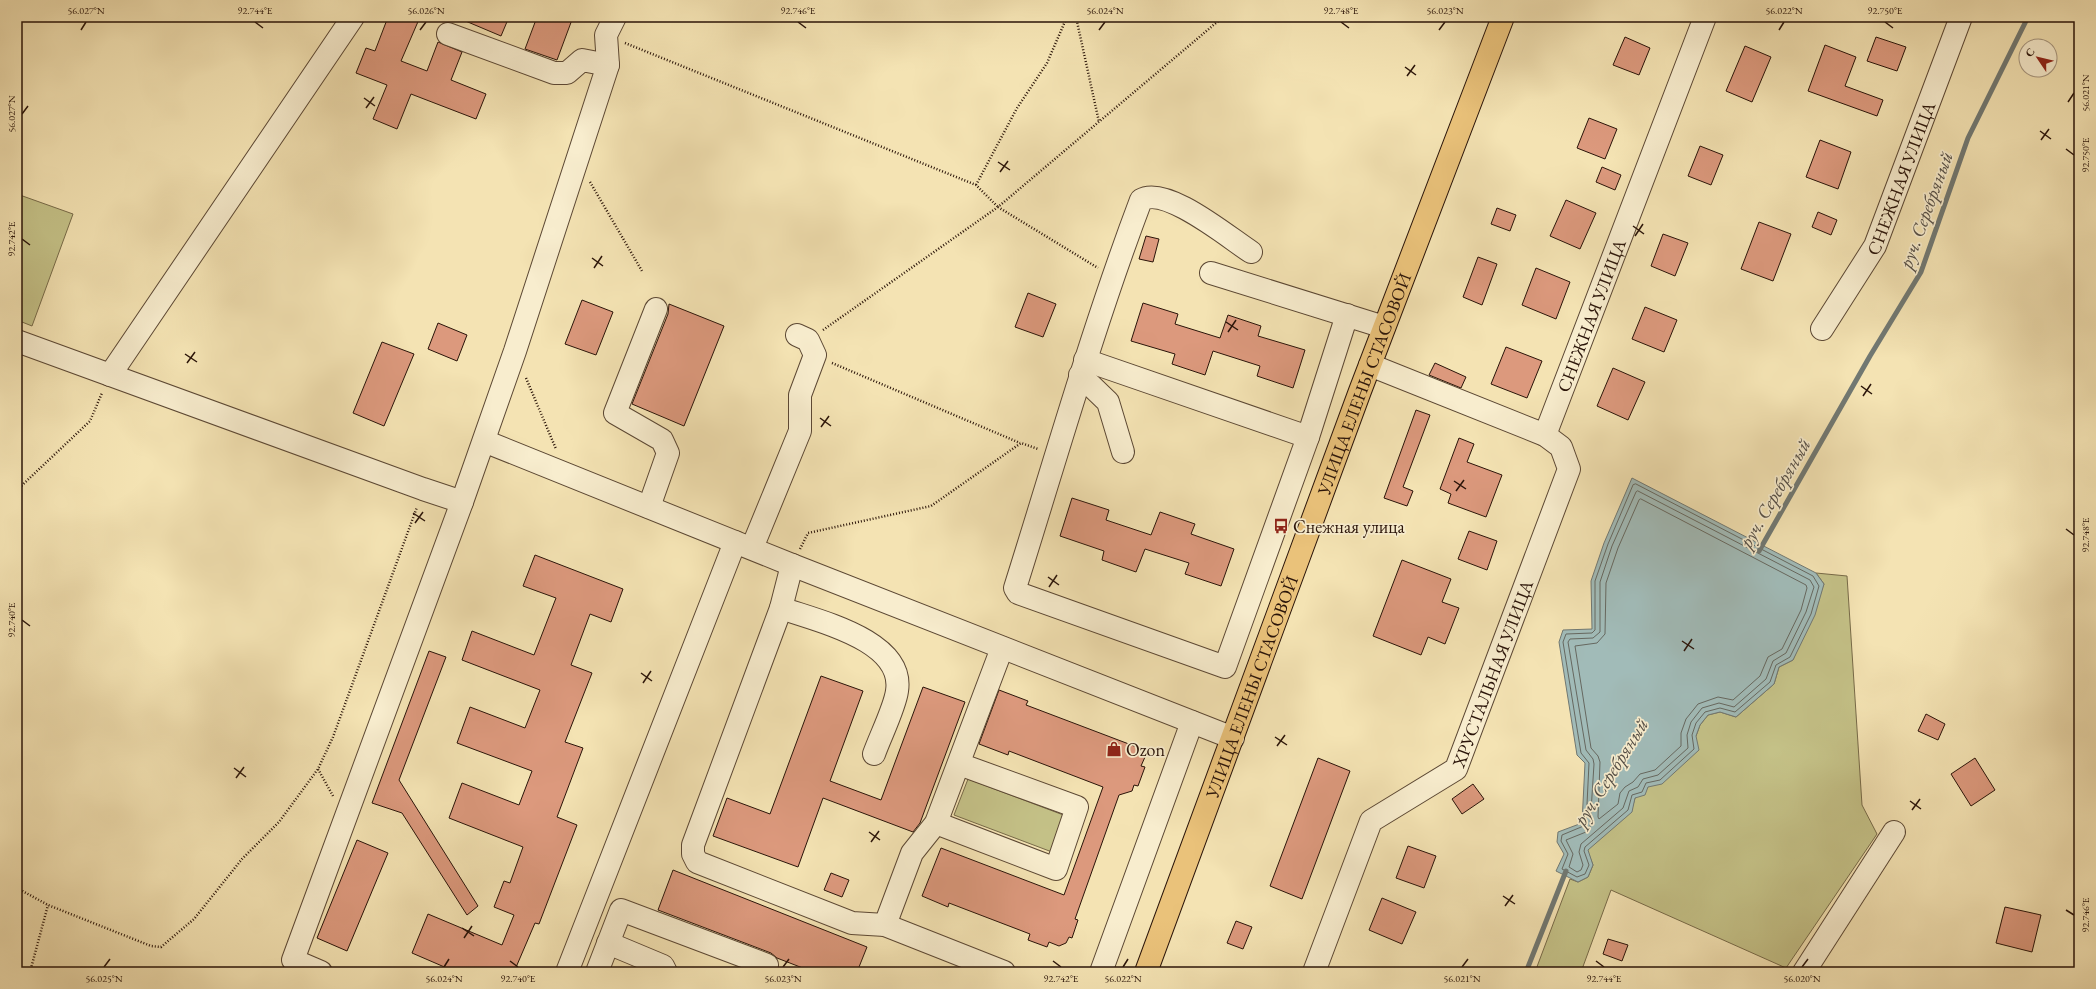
<svg xmlns="http://www.w3.org/2000/svg" width="2096" height="989" font-family="'EB Garamond',serif">
<rect width="100%" height="100%" fill="#f4e3b3"/>
<filter id="stains"><feTurbulence type="fractalNoise" baseFrequency=".005" numOctaves="4"/><feColorMatrix values="0 0 0 0 .2 0 0 0 0 .09 0 0 0 0 .02 0 0 0 .5 -.17"/></filter>
<radialGradient id="worn" r=".72"><stop offset=".6" stop-color="#630" stop-opacity="0"/><stop offset="1" stop-color="#630" stop-opacity=".3"/></radialGradient>
<path fill="#c4c187" stroke="#776a48" d="M17,194L73,214L32,326L17,320Z
M1816,573L1847,576L1862,805L1877,834L1786,968L1611,890L1581,972H1535L1570,879L1578,882L1588,877L1593,865L1587,850L1631,812L1635,798L1648,787L1696,736L1700,725L1708,715L1720,712L1736,717L1774,684L1779,667L1793,660L1824,584Z
M968,779L1066,816L1052,852L954,815Z"/>
<path fill="#a1bbb8" stroke="#717872" d="M1632,478L1816,573L1824,584L1815,615L1793,660L1779,667L1774,684L1736,717L1720,712L1708,715L1700,725L1696,736L1699,750L1662,784L1648,787L1645,795L1635,798L1632,812L1588,850L1593,865L1588,877L1578,882L1556,871L1564,854L1557,842L1558,832L1582,823L1585,763L1577,755L1559,642L1563,630L1592,629L1591,581L1604,543Z"/>
<g fill="none" stroke-linecap="round" stroke-linejoin="round">
<path stroke="#666860" stroke-width="1" d="M1636,484L1813,576L1819,586L1811,614L1790,657L1776,665L1770,682L1735,712L1720,708L1705,712L1696,723L1692,735L1694,749L1660,780L1646,783L1642,792L1632,795L1628,810L1585,847L1584,851L1589,865L1585,874L1577,877L1562,869L1568,854L1561,841L1562,835L1586,825L1589,763L1581,753L1563,642L1566,634L1592,633L1595,630V581L1608,544L1633,485Z
M1638,491L1810,580L1814,587L1806,612L1786,653L1773,661L1766,679L1734,707L1719,703L1702,708L1691,722L1687,735L1688,748L1658,775L1643,779L1638,787L1629,791L1623,808L1581,844L1579,852L1583,865L1581,870L1577,872L1569,867L1573,854L1566,840L1586,832L1590,827L1594,764L1593,759L1586,750L1568,642L1570,639L1593,638L1600,632V582L1612,546L1636,492Z
M1641,499L1806,585L1807,588L1801,610L1782,649L1768,657L1760,676L1733,700L1718,697L1698,704L1686,719L1681,733V746L1655,770L1640,774L1633,782L1625,787L1620,793L1618,804L1599,819L1598,817L1600,762L1598,756L1591,748L1575,646L1597,643L1605,634L1606,583L1618,548L1639,500Z"/>
<path stroke="#717872" stroke-width="5" d="M1759,551L1870,356L1921,272L1968,138L2028,17
M1526,972L1566,871"/>
</g>
<path fill="#dc997d" stroke="#2a1409" d="M388,17H420L401,61L427,71L438,42L462,52L451,80L486,94L476,119L411,94L397,129L373,119L387,85L356,73L366,48L375,51Z
M456,17H509L501,36Z
M537,17H573L557,60L525,49Z
M1625,37L1650,48L1639,75L1613,65Z
M1876,37L1906,47L1897,71L1867,61Z
M1825,45L1856,57L1845,86L1883,100L1877,116L1808,91Z
M1745,46L1771,57L1752,102L1726,91Z
M1589,118L1617,129L1605,159L1577,148Z
M1820,140L1851,152L1838,189L1806,177Z
M1700,146L1723,155L1711,185L1688,176Z
M1602,167L1621,175L1615,190L1596,182Z
M1566,200L1596,213L1580,249L1550,236Z
M1497,208L1516,215L1510,231L1491,224Z
M1818,212L1837,220L1831,235L1812,227Z
M1759,222L1791,234L1773,281L1741,269Z
M1663,234L1688,243L1675,276L1651,266Z
M1146,236L1159,239L1153,262L1139,259Z
M1478,257L1497,264L1482,305L1463,297Z
M1536,268L1570,282L1556,319L1522,305Z
M1028,293L1056,304L1043,337L1015,327Z
M582,300L613,312L596,355L565,344Z
M1143,303L1178,314L1175,324L1220,338L1228,315L1261,326L1258,336L1305,350L1293,388L1257,376L1260,366L1213,351L1205,375L1172,364L1175,354L1131,341Z
M669,304L724,326L684,426L632,404L668,314Z
M1645,307L1677,320L1664,352L1632,339Z
M438,323L467,335L457,361L428,349Z
M382,342L414,354L384,426L353,413Z
M1506,347L1542,361L1527,398L1491,384Z
M1435,363L1466,377L1461,388L1429,375Z
M1613,368L1645,382L1628,420L1597,406Z
M1416,410L1430,415L1403,487L1413,491L1407,506L1384,498Z
M1459,438L1474,444L1467,462L1502,475L1486,517L1448,503L1451,494L1440,489Z
M1072,498L1109,510L1106,520L1151,535L1160,512L1195,524L1191,534L1234,549L1221,586L1185,574L1189,563L1145,549L1136,572L1102,560L1104,551L1060,536Z
M1469,531L1497,541L1487,570L1458,559Z
M535,555L623,589L611,622L590,614L571,665L592,673L565,742L583,748L557,817L577,825L539,924L535,923L514,972H456L412,953L428,914L502,945L514,915L494,907L504,881L510,883L523,847L449,818L462,783L519,805L532,771L457,743L470,707L525,728L540,690L462,660L472,631L534,655L556,598L523,586Z
M1402,560L1451,579L1442,602L1459,608L1445,644L1428,637L1421,655L1373,636Z
M429,651L446,657L399,780L478,906L467,915L402,813L372,803Z
M821,676L863,691L830,781L881,800L923,687L965,702L920,823L913,832L823,798L798,867L713,836L727,798L770,814Z
M999,690L1028,701L1026,705L1142,749L1145,757L1141,766L1145,767L1138,786L1134,785L1132,791L1119,795L1075,919L1078,920L1072,938L1069,937L1066,943L1059,946L1049,942L1047,947L1028,940L1030,934L949,903L948,907L922,896L941,848L1064,895L1103,787L1009,751L1008,755L979,744Z
M1926,714L1945,724L1938,740L1918,731Z
M1318,758L1350,771L1302,899L1270,886Z
M1975,758L1995,790L1971,806L1951,774Z
M1473,784L1484,799L1462,814L1452,799Z
M357,840L388,853L347,951L317,938Z
M1408,846L1436,856L1424,888L1396,878Z
M673,870L867,947L857,972H813L777,958L771,953L658,910Z
M831,873L849,880L842,897L824,890Z
M1382,898L1416,912L1402,944L1369,930Z
M2005,907L2041,915L2032,952L1996,943Z
M1236,921L1252,927L1243,949L1227,943Z
M1608,939L1628,945L1622,961L1603,954Z"/>
<g fill="none" stroke-linecap="round" stroke-linejoin="round">
<g stroke="#5c4834" stroke-width="24">
<g id="minor">
<path d="M448,34L554,73H567L582,60L608,65"/>
<path d="M1251,252C1229,238 1166,185 1141,200C1093,327 1056,458 1015,588L1018,593L1225,667L1308,437L1347,315"/>
<path d="M1211,273L1384,327"/>
<path id="s1" d="M1822,329L1875,246L1961,17"/>
<path d="M17,341L423,489L462,502"/>
<path d="M1085,360L1308,437"/>
<path d="M110,375L353,17"/>
<path d="M1080,375L1108,402L1123,452"/>
<path id="s2" d="M1545,435L1705,17"/>
<path d="M484,441L792,565L1233,738"/>
<path d="M649,507L668,453L662,440L615,413L656,309"/>
<path d="M752,548L800,431V395L815,355L808,340L797,335"/>
<path d="M792,565L781,608L693,845V854L697,862L852,923L885,925L1004,972"/>
<path d="M781,608C817,621 905,640 897,691C895,707 880,737 874,754"/>
<path d="M936,823L1056,869L1077,807L959,764"/>
<path d="M885,925L912,853L936,823L1002,648"/>
<path d="M608,943L663,966L666,972"/>
<path d="M321,972L293,960L462,502L515,351L608,65L606,35L615,17"/>
<path d="M567,972L735,542"/>
<path d="M597,972L621,910L767,965"/>
<path d="M1101,972L1192,722"/>
<path id="s3" d="M1314,972L1371,821L1456,769L1569,469L1561,447L1545,435L1370,365"/>
<path d="M1804,972L1894,832"/>
</g>
</g>
<g stroke="#2a1409" stroke-width="24">
<g id="major">
<path id="s4" d="M1146,972L1360,391L1503,17"/>
</g>
</g>
<path stroke="#2a1409" stroke-width="2.5" stroke-dasharray="1 2" stroke-linecap="butt" d="M1076,17L1099,122
M625,43L976,185L998,207
M590,182L642,271
M976,185L1017,108L1047,63L1067,17
M998,207L1098,268
M823,330L998,207L1223,17
M832,363L1020,443
M526,378L556,449
M17,490L90,421L102,393
M800,549L808,533L931,506L1021,443L1038,449
M318,769L333,796
M17,888L48,905L151,946L161,947L194,919L242,859L279,822L318,769L333,737L417,507
M30,972L48,905"/>
<use href="#minor" stroke="#f8edce" stroke-width="22"/>
<use href="#major" stroke="#eac27a" stroke-width="22"/>
</g>
<path fill="none" stroke="#2a1409" stroke-width="1.5" d="M255,22L263,28M798,22L806,28M1341,22L1349,28M1885,22L1893,28M81,30L86,22M420,30L426,22M1099,30L1105,22M1439,30L1445,22M1779,30L1784,22M1405,67L1416,75M1407,76L1415,65M364,98L375,106M2068,102L2074,93M366,108L374,97M22,114L28,106M2040,131L2051,139M2041,140L2049,129M2066,149L2074,155M998,162L1010,170M1000,172L1008,161M1633,226L1644,234M1635,236L1643,224M22,239L30,245M592,258L603,266M594,268L602,256M1226,322L1238,330M1228,332L1236,320M185,354L197,362M187,363L195,352M1861,386L1872,394M1863,396L1871,384M820,418L831,426M821,427L829,416M1454,481L1466,489M1456,491L1464,480M413,513L425,521M415,523L423,512M2066,529L2074,535M1048,577L1059,585M1049,587L1057,575M22,620L30,626M1682,641L1694,649M1684,651L1692,639M641,673L652,681M643,683L651,671M1275,737L1287,745M1277,746L1285,735M234,768L246,777M236,778L244,767M1910,801L1921,809M1912,810L1920,799M869,832L880,840M871,842L879,831M1503,896L1515,904M1505,906L1513,895M2066,910L2074,915M462,928L474,936M464,938L472,926M510,961L518,967M1053,961L1061,967M1596,961L1604,967M104,967L110,959M444,967L449,959M783,967L789,959M1123,967L1128,959M1462,967L1468,959M1802,967L1808,959"/>
<defs>
<g id="bus-bare" transform="scale(1.2)"><path d="M-5-6H5V4H4V6H2V4H-2V6H-4V4H-5ZM-3.5-4V0h7V-4ZM-3.5 1.2v1.5H-2V1.2ZM2 1.2v1.5H3.5V1.2Z" fill="#8f2418" stroke="#f8edce" stroke-width="2.5" paint-order="stroke"/></g>
<g id="shop-bare" transform="scale(1.2)"><path d="M-5-2.5h2.3a2.7 3.5 0 0 1 5.4 0H5L5.5 6h-11ZM-1.5-2.5h3a1.5 2.3 0 0 0-3 0Z" fill="#8f2418" stroke="#f8edce" stroke-width="2.5" paint-order="stroke"/></g>
</defs>
<g fill-rule="evenodd">
<use href="#bus-bare" x="1281" y="526"/>
<use href="#shop-bare" x="1114" y="749"/>
</g>
<g text-anchor="middle" dominant-baseline="central" stroke-width="3.5" stroke-linejoin="round" paint-order="stroke">
<g font-size="18" fill="#2a1409" stroke="#f8edce">
<text stroke="none"><textPath href="#s1" startOffset="171">СНЕЖНАЯ УЛИЦА</textPath></text>
<text stroke="none"><textPath href="#s2" startOffset="128">СНЕЖНАЯ УЛИЦА</textPath></text>
<text stroke="none"><textPath href="#s4" startOffset="627">УЛИЦА ЕЛЕНЫ СТАСОВОЙ</textPath></text>
<text stroke="none"><textPath href="#s3" startOffset="363">ХРУСТАЛЬНАЯ УЛИЦА</textPath></text>
<text stroke="none"><textPath href="#s4" startOffset="304">УЛИЦА ЕЛЕНЫ СТАСОВОЙ</textPath></text>
</g>
<g font-size="18" fill="#2a1409" stroke="#f8edce" text-anchor="start">
<text x="1293" y="526">Снежная улица</text>
<text x="1126" y="749">Ozon</text>
</g>
<g font-size="19" font-style="italic" fill="#544e46" stroke="#f8edce">
<text transform="translate(1926 210) rotate(-70)">руч. Серебряный</text>
<text transform="translate(1775 493) rotate(-60)">руч. Серебряный</text>
<text transform="translate(1611 772) rotate(-58)">руч. Серебряный</text>
</g>
</g>
<rect width="2096" height="989" fill="none" stroke="#f4e3b3" stroke-width="44"/>
<g transform="translate(2038 58) rotate(305)"><circle r="19" fill="#f8edce" stroke="#a6967f"/>
<path d="M0-3L7 15L0 10L-7 15Z" fill="#8f2418"/>
<text y="-6" font-size="11" font-weight="bold" text-anchor="middle" fill="#2a1409">С</text>
</g>
<rect x="22" y="22" width="2052" height="945" fill="none" stroke="#2a1409" stroke-width="1.5"/>
<g font-size="10" text-anchor="middle" fill="#2a1409">
<text x="86" y="14">56.027°N</text>
<text x="255" y="14">92.744°E</text>
<text x="426" y="14">56.026°N</text>
<text x="798" y="14">92.746°E</text>
<text x="1105" y="14">56.024°N</text>
<text x="1341" y="14">92.748°E</text>
<text x="1445" y="14">56.023°N</text>
<text x="1784" y="14">56.022°N</text>
<text x="1885" y="14">92.750°E</text>
<text transform="translate(2085 93) rotate(-90)" y="4">56.021°N</text>
<text transform="translate(11 114) rotate(-90)" y="4">56.027°N</text>
<text transform="translate(2085 155) rotate(-90)" y="4">92.750°E</text>
<text transform="translate(11 239) rotate(-90)" y="4">92.742°E</text>
<text transform="translate(2085 535) rotate(-90)" y="4">92.748°E</text>
<text transform="translate(11 620) rotate(-90)" y="4">92.740°E</text>
<text transform="translate(2085 915) rotate(-90)" y="4">92.746°E</text>
<text x="104" y="982">56.025°N</text>
<text x="444" y="982">56.024°N</text>
<text x="518" y="982">92.740°E</text>
<text x="783" y="982">56.023°N</text>
<text x="1061" y="982">92.742°E</text>
<text x="1123" y="982">56.022°N</text>
<text x="1462" y="982">56.021°N</text>
<text x="1604" y="982">92.744°E</text>
<text x="1802" y="982">56.020°N</text>
</g>
<rect width="100%" height="100%" filter="url(#stains)"/>
<rect width="100%" height="100%" fill="url(#worn)"/>
</svg>
